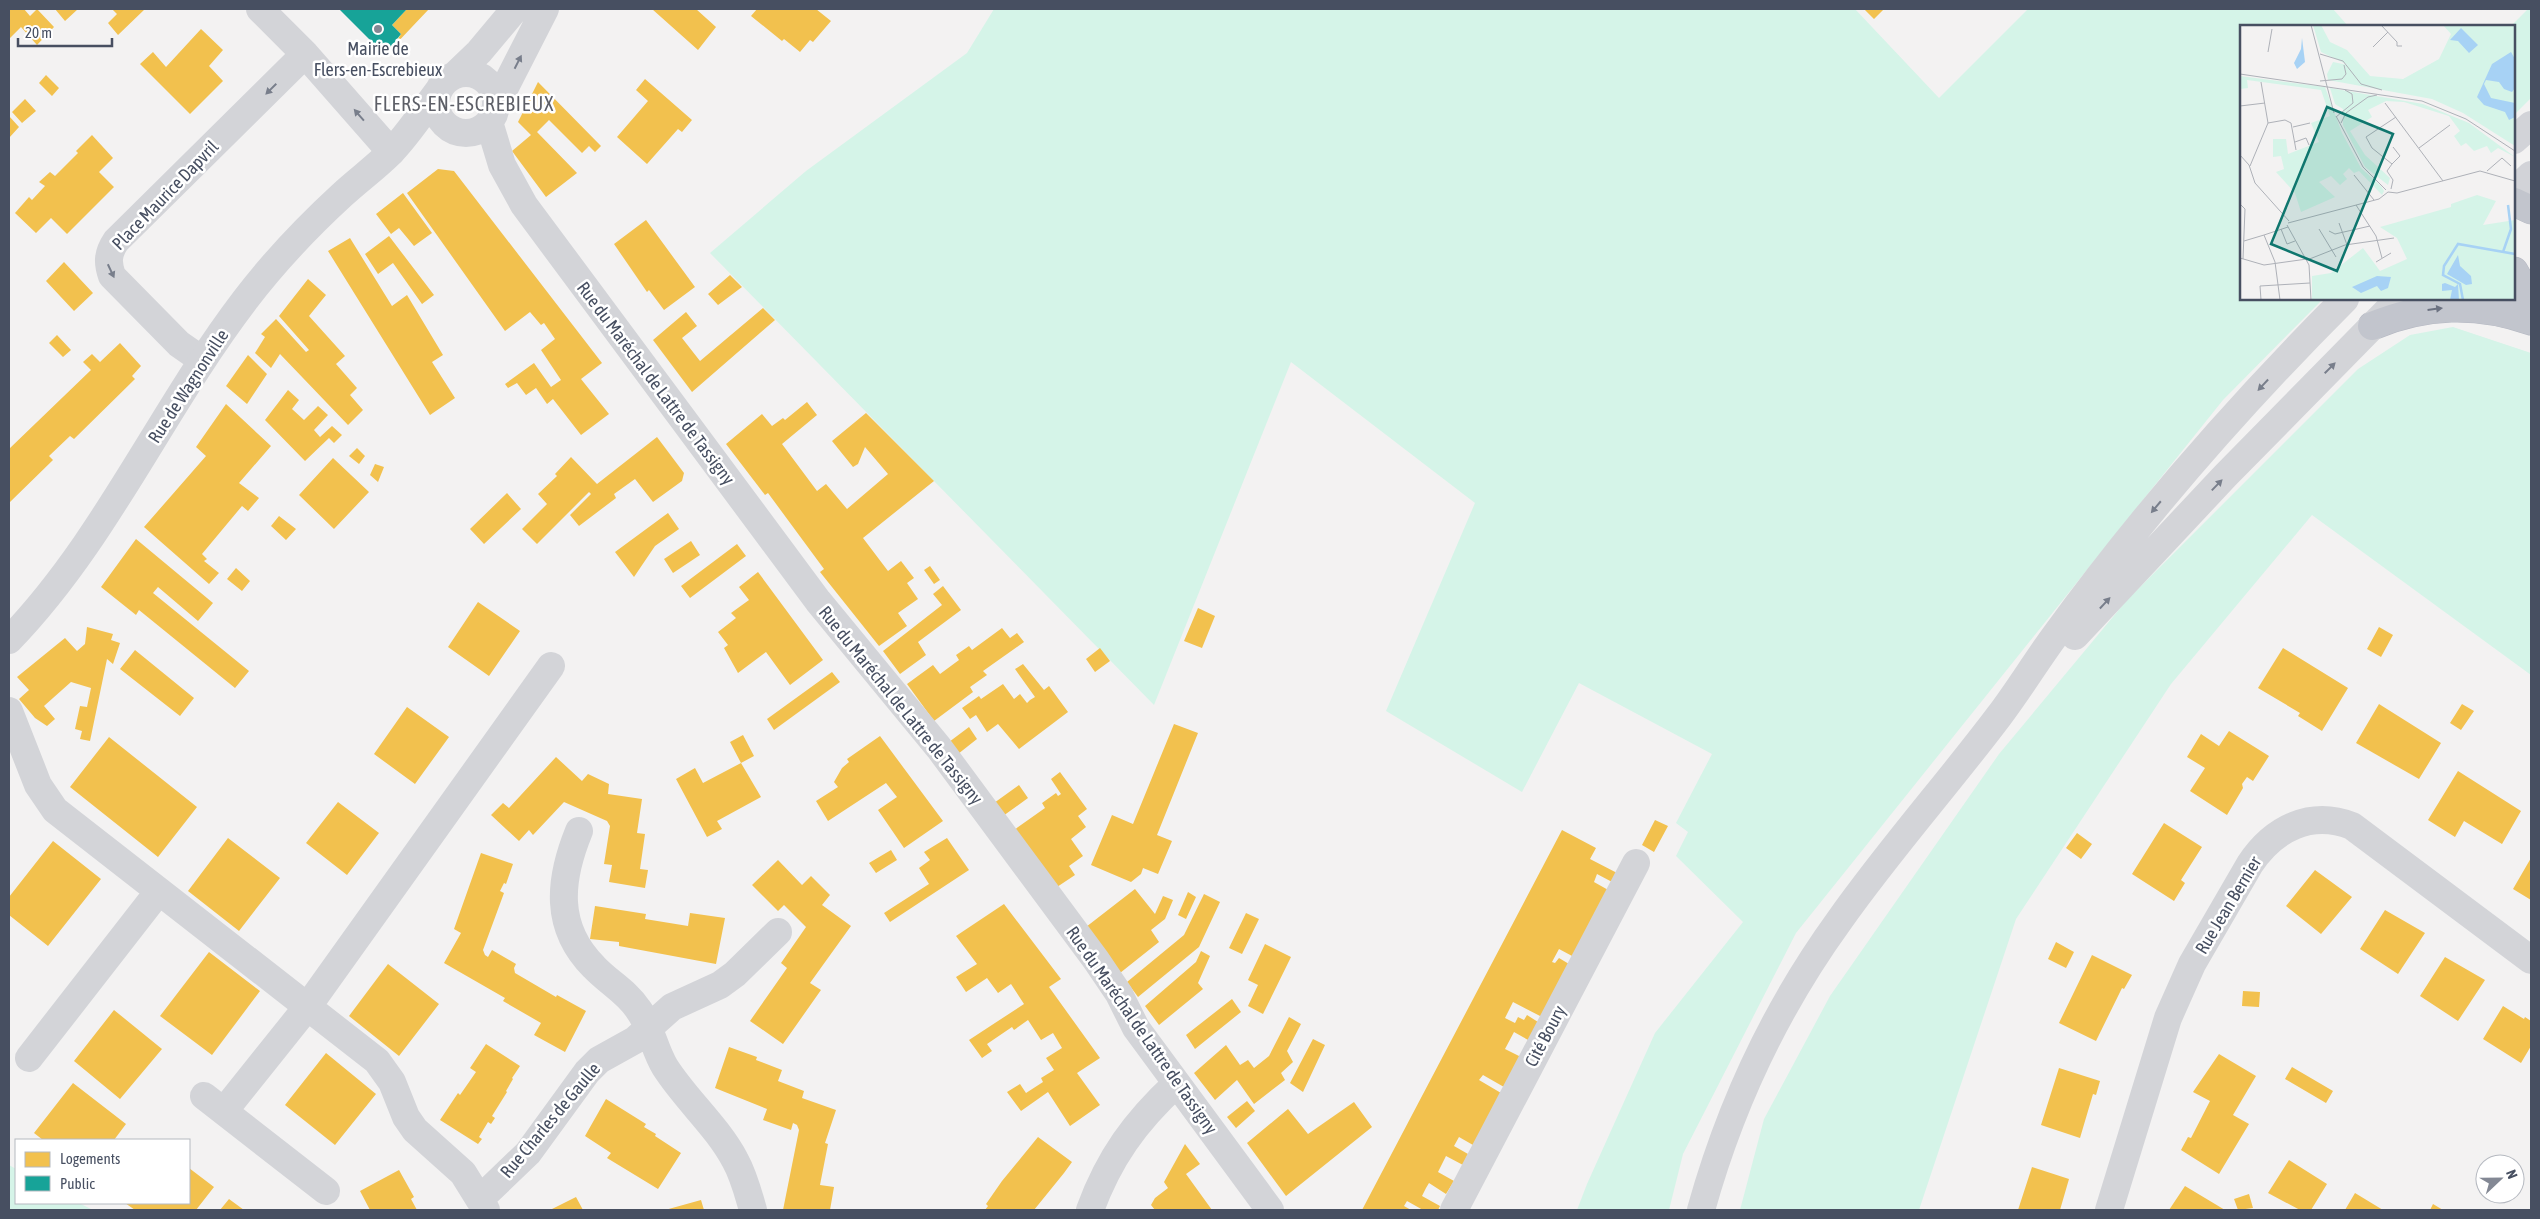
<svg xmlns="http://www.w3.org/2000/svg" width="2540" height="1219" font-family="'Asap Condensed',sans-serif">
<rect width="100%" height="100%" fill="#f3f2f2"/>
<path fill="#d5f4e8" d="M994,9H1855L1939,98L2028,9H2333L2348,26H2241V299H2323L2223,400L1796,933L1683,1154L1669,1210H1577L1587,1184L1655,1033L1743,922L1676,856L1688,832L1676,823L1712,754L1579,683L1522,792L1386,711L1475,503L1291,362L1154,705L710,253L806,171L967,53Z
M2528,9H2531V98L2514,115V26H2511Z
M2453,327L2531,353V675L2312,515L2171,684L2016,919L1919,1210H1740L1764,1119L1830,996L1999,754L2127,600L2358,369L2410,335Z
M9,1165L16,1169V1203H79L93,1210H9Z"/>
<path fill="#f2c14e" d="M9,9H24L30,16L37,9L54,27L37,45L21,27L9,39Z
M55,9H78L65,21Z
M112,9H145L118,35L108,23L117,14Z
M407,9H429L393,47L401,34L392,25Z
M652,9H696L716,27L698,50Z
M757,9H816L831,21L813,42L810,40L800,52L784,39L782,41L751,16Z
M1864,9H1884L1874,19Z
M201,29L223,50L209,66L223,81L190,114L140,64L153,52L166,67Z
M46,75L59,88L52,96L39,83Z
M645,79L692,120L682,132L678,129L647,164L617,137L648,101L636,90Z
M538,82L601,146L595,152L589,146L582,153L549,120L537,132L577,173L546,197L512,151L531,135L518,122Z
M25,99L36,111L22,123L12,112Z
M9,116L19,127L9,138Z
M92,135L113,158L99,172L114,187L67,234L51,218L36,233L15,213L29,197L32,200L45,186L39,182L50,172L55,176L78,153L76,151Z
M438,169L454,171L602,363L581,379L609,414L581,435L553,399L547,404L536,388L526,395L517,383L508,388L505,384L534,363L551,387L561,380L541,350L555,339L544,323L541,325L530,312L505,331L407,193Z
M403,193L432,233L414,246L399,228L391,234L376,214Z
M646,220L695,287L664,310L649,290L647,292L614,244Z
M389,236L434,295L422,304L393,263L378,274L365,254Z
M350,238L392,306L407,295L443,355L432,362L455,398L430,415L328,251Z
M64,262L93,293L74,311L46,281Z
M730,275L742,287L718,305L708,294Z
M308,279L326,295L309,316L345,356L336,364L357,388L350,395L363,410L348,425L280,354L271,368L255,353L265,337L261,334L276,319L306,352L309,350L279,316Z
M763,308L775,320L692,392L653,340L686,312L697,326L682,338L700,361Z
M57,335L71,350L63,357L49,343Z
M120,343L141,366L132,376L135,379L74,439L70,436L49,456L53,460L9,503V449L91,370L83,362L92,354L100,362Z
M248,355L267,374L247,404L226,386Z
M288,390L299,400L292,409L304,420L318,406L328,415L314,430L320,437L332,426L342,435L334,443L329,438L305,461L265,420Z
M807,402L817,415L782,444L817,491L826,484L847,509L888,474L865,447L858,464L853,467L832,441L866,413L934,481L863,538L888,571L901,561L914,578L907,583L918,599L898,613L907,626L879,646L820,572L824,569L768,493L765,495L726,444L762,414L772,426L783,418L785,420Z
M226,404L271,446L239,483L259,498L248,511L242,506L202,554L207,559L204,561L219,573L209,584L144,527L206,456L196,447Z
M657,437L684,473L682,481L653,502L635,479L614,494L616,498L579,526L570,515L591,494L589,492L537,544L522,529L547,504L538,494L557,476L555,474L571,457L597,484Z
M357,448L365,456L359,464L349,456Z
M333,458L369,492L334,529L299,495Z
M375,464L384,467L378,482L370,475Z
M507,493L521,509L484,544L470,529Z
M668,513L679,529L655,546L634,577L615,552Z
M279,516L296,529L286,540L271,526Z
M136,539L213,603L198,621L158,587L153,593L249,671L235,688L139,610L136,615L101,587Z
M691,541L700,555L673,573L664,559Z
M737,544L746,556L690,598L681,586Z
M930,566L940,580L934,584L924,570Z
M236,568L250,581L242,591L227,579Z
M758,572L823,660L790,685L766,652L738,673L724,648L728,645L718,632L736,618L731,613L749,600L739,587Z
M943,586L961,610L918,642L926,655L900,674L883,651L942,605L933,594Z
M478,602L520,631L489,676L448,647Z
M1198,608L1215,616L1202,648L1184,641Z
M87,627L113,634L111,640L120,643L113,664L107,659L90,741L80,739L82,731L75,729L80,706L87,707L91,688L71,682L44,706L55,719L47,726L35,718L19,699L29,690L17,677L65,638L77,651L85,644Z
M2379,627L2393,635L2381,657L2367,649Z
M1002,628L1010,638L1017,633L1024,642L983,671L987,675L970,687L973,692L934,721L907,684L933,665L940,674L959,660L956,655L969,646L972,650Z
M1100,648L1110,661L1095,672L1086,659Z
M2283,648L2348,688L2322,731L2298,716L2300,713L2258,688Z
M135,650L194,698L180,716L120,669Z
M1023,664L1044,690L1049,686L1068,712L1019,749L998,724L987,732L976,715L970,719L962,708L979,696L981,699L1003,684L1014,699L1020,694L1027,703L1030,700L1035,697L1015,669Z
M832,672L840,682L774,730L767,719Z
M2379,704L2441,743L2419,779L2356,743Z
M2462,704L2474,711L2461,730L2450,723Z
M407,707L449,737L415,784L374,754Z
M1174,724L1198,733L1157,835L1172,841L1158,874L1143,868L1141,874L1131,882L1091,865L1112,815L1133,824Z
M969,727L977,739L958,754L949,742Z
M2229,731L2269,756L2253,781L2247,777L2242,784L2243,788L2227,815L2190,791L2205,768L2187,757L2201,734L2219,746Z
M743,735L754,756L741,763L730,742Z
M880,736L943,821L904,848L878,810L897,797L886,783L828,821L816,801L838,787L834,782L842,768L849,762L847,759Z
M109,737L197,807L158,857L70,787Z
M556,757L582,781L588,774L609,784L608,794L642,799L637,833L645,834L640,869L648,870L645,888L609,882L612,865L604,864L610,826L607,821L564,802L533,835L529,830L519,841L491,815L503,803L509,808Z
M741,763L761,797L717,821L722,829L707,837L676,779L695,768L703,783Z
M2458,771L2521,811L2502,844L2464,821L2455,837L2428,820Z
M1060,772L1087,809L1078,816L1086,827L1071,839L1083,856L1069,866L1075,875L1057,887L1014,830L1045,808L1042,803L1056,793L1058,796L1061,794L1051,779Z
M1019,785L1028,798L1003,816L994,803Z
M338,802L379,833L347,875L306,843Z
M1655,820L1668,826L1654,852L1642,845Z
M2164,823L2202,847L2181,880L2185,883L2174,901L2132,874Z
M1562,830L1596,848L1590,859L1619,874L1614,883L1597,874L1594,882L1610,891L1574,957L1559,949L1552,962L1555,963L1559,958L1569,964L1542,1017L1513,1002L1505,1018L1515,1023L1518,1017L1524,1020L1527,1015L1538,1022L1530,1041L1514,1032L1505,1049L1521,1057L1504,1087L1483,1075L1479,1080L1501,1093L1473,1145L1459,1137L1454,1146L1468,1154L1463,1165L1446,1156L1438,1172L1454,1181L1446,1194L1429,1183L1426,1188L1422,1196L1440,1206L1438,1210H1423L1407,1201L1404,1206L1411,1210H1362Z
M2077,833L2092,844L2081,859L2066,848Z
M228,838L280,878L239,931L188,891Z
M947,838L969,870L890,922L884,913L929,884L919,868L930,860L924,852Z
M53,841L101,879L48,946L9,915V897Z
M891,850L897,860L876,873L869,863Z
M481,853L513,864L506,884L504,883L500,891L504,893L483,950L485,955L488,957L492,950L516,964L514,968L515,973L556,997L557,995L586,1011L565,1052L534,1035L541,1023L503,1001L505,998L444,963L461,933L454,929Z
M2531,858V900L2513,889Z
M778,860L802,885L811,876L830,895L822,905L851,926L810,983L821,990L783,1044L750,1021L787,968L781,963L806,927L784,905L778,911L752,885Z
M2315,870L2352,897L2321,934L2286,906Z
M1135,889L1155,914L1163,896L1173,900L1165,919L1151,930L1159,942L1120,973L1086,927Z
M1188,892L1196,897L1186,919L1178,915Z
M1204,894L1220,902L1199,947L1138,997L1127,982L1184,935Z
M1004,904L1061,979L1049,987L1100,1058L1077,1073L1100,1105L1070,1126L1048,1092L1021,1111L1007,1092L1020,1084L1026,1093L1043,1082L1041,1078L1054,1070L1046,1058L1062,1048L1053,1033L1041,1040L1028,1020L1014,1030L1012,1027L987,1044L992,1051L982,1058L969,1040L1024,1004L1011,984L998,993L987,978L966,992L956,977L977,964L956,936Z
M595,906L646,914L645,919L688,926L690,913L725,918L716,964L619,946V942L590,939Z
M2385,910L2425,933L2398,974L2360,949Z
M1246,913L1259,919L1242,954L1229,948Z
M2056,942L2074,952L2066,968L2048,959Z
M1265,944L1291,957L1263,1014L1248,1006L1258,985L1248,980Z
M1201,951L1210,956L1198,983L1203,989L1159,1025L1145,1006L1196,962Z
M209,952L260,991L212,1055L160,1016Z
M2092,955L2132,975L2124,989L2122,988L2096,1041L2059,1023Z
M2445,957L2485,980L2458,1021L2420,996Z
M388,964L439,1004L399,1056L349,1016Z
M2243,991L2260,992L2259,1007L2242,1006Z
M1232,999L1241,1012L1195,1049L1186,1035Z
M2503,1006L2524,1019L2525,1017L2531,1021V1046L2521,1063L2483,1039Z
M114,1010L162,1049L120,1099L74,1061Z
M1289,1017L1301,1024L1287,1051L1293,1062L1281,1073L1285,1080L1254,1104L1237,1080L1215,1100L1194,1073L1226,1045L1240,1065L1248,1060L1254,1068L1269,1056Z
M1313,1039L1325,1045L1303,1092L1290,1083Z
M486,1044L520,1066L512,1078L513,1079L506,1091L507,1092L492,1116L495,1118L491,1124L488,1122L479,1137L482,1139L478,1144L440,1120L458,1093L460,1095L476,1072L470,1068Z
M729,1047L757,1057L756,1060L782,1070L778,1081L804,1091L802,1098L836,1110L825,1143L828,1144L820,1185L834,1187L830,1210H783L799,1130L797,1125L793,1123L791,1130L763,1120L767,1109L715,1088Z
M326,1053L376,1094L335,1145L285,1105Z
M2219,1054L2256,1076L2233,1115L2249,1124L2219,1174L2181,1150L2188,1137L2191,1138L2210,1101L2193,1092Z
M2292,1067L2333,1091L2326,1103L2285,1079Z
M2059,1068L2100,1081L2096,1095L2093,1094L2080,1138L2041,1125Z
M73,1083L126,1124L114,1140H43L34,1133Z
M606,1099L646,1124L644,1127L656,1134L655,1136L681,1153L658,1189L607,1158L611,1153L585,1136Z
M1247,1101L1255,1111L1236,1128L1227,1117Z
M1354,1102L1372,1127L1286,1196L1247,1143L1288,1109L1308,1134Z
M1038,1137L1072,1162L1064,1173L1034,1210H985L988,1206L986,1204L1002,1181Z
M1185,1144L1200,1164L1186,1174L1212,1210H1155L1151,1205L1155,1198L1168,1188L1164,1182Z
M2289,1160L2327,1184L2311,1210H2300L2268,1193Z
M2032,1167L2069,1179L2060,1210H2018Z
M189,1168L214,1187L196,1210H135L125,1203H189Z
M399,1170L414,1197L411,1199L417,1210H370L360,1191Z
M2185,1186L2225,1210H2169Z
M2355,1193L2383,1210H2345Z
M2249,1194L2253,1208L2238,1210L2234,1199Z
M576,1197L583,1210H550Z
M229,1199L244,1210H220Z
M701,1200L704,1210H665Z
M2433,1204L2443,1210H2430Z"/>
<path fill="#17a398" d="M339,9H407L392,25L401,34L385,55Z"/>
<g fill="none" stroke-linecap="round" stroke-linejoin="round">
<g stroke="#b6b9c3" stroke-width="29">
<path id="motorway" d="M2514,202L2531,210
M2514,271L2531,301
M2372,326C2425,304 2476,302 2531,321"/>
</g>
<path stroke="#d3d4d8" stroke-width="28" d="M260,9L305,54L391,152
M202,360L179,344L112,276C107,262 108,253 116,241L305,54
M9,711L38,785L55,810L377,1061L392,1082L406,1117L415,1130L463,1173L486,1210
M579,831C559,880 554,927 594,967C608,982 627,992 638,1009C651,1026 654,1049 665,1067C686,1100 717,1126 735,1160C744,1176 748,1193 753,1210
M29,1058L159,891
M204,1096L326,1191
M224,1111L308,1006L551,666
M480,1199L528,1153L587,1072L599,1060L635,1040L672,1007L720,985L735,974L778,932
M1090,1210C1109,1158 1135,1122 1176,1084
M1454,1210L1636,863
M2109,1210L2168,1018L2192,964L2250,864C2274,828 2311,810 2352,826L2531,960"/>
<path stroke="#d3d4d8" stroke-width="28" d="M436 103a30 30 0 1 1 60 0a30 30 0 1 1-60 0Z
M455,75L479,52L515,9
M496,105L545,9
M489,122L502,165L524,205L818,601L939,748L1096,960L1119,994L1136,1028L1270,1210
M2075,636L2225,476L2399,299
M9,640C105,541 161,410 245,300C274,262 306,228 342,195C357,181 375,168 390,153C408,135 423,111 439,90
M1701,1210C1730,1106 1776,1008 1839,921C1889,850 1947,785 1999,716C2018,691 2035,663 2054,637C2141,517 2240,404 2345,299"/>
<path stroke="#d2d3d8" stroke-width="28" d="M2514,140L2531,125
M2514,191L2531,175"/>
<use href="#motorway" stroke="#c2c5cd" stroke-width="28"/>
</g>
<defs><path id="oneway-solid" d="M-6-.8H1V-3.2L6.5 0L1 3.2V.8H-6Z" transform="scale(1.25)"/></defs>
<g fill="#787e8b">
<use href="#oneway-solid" transform="translate(518 62) rotate(-63)"/>
<use href="#oneway-solid" transform="translate(271 89) rotate(135)"/>
<use href="#oneway-solid" transform="translate(359 115) rotate(-131)"/>
<use href="#oneway-solid" transform="translate(111 271) rotate(65)"/>
<use href="#oneway-solid" transform="translate(2330 368) rotate(-45)"/>
<use href="#oneway-solid" transform="translate(2263 385) rotate(133)"/>
<use href="#oneway-solid" transform="translate(2217 485) rotate(-46)"/>
<use href="#oneway-solid" transform="translate(2156 507) rotate(130)"/>
<use href="#oneway-solid" transform="translate(2105 603) rotate(-47)"/>
</g>
<use fill="#6c7281" href="#oneway-solid" transform="translate(2435 309) rotate(-7)"/>
<circle fill="#838894" stroke="#fff" stroke-width="2" cx="378" cy="29" r="5"/>
<g text-anchor="middle" dominant-baseline="central" stroke-width="5" stroke-linejoin="round" paint-order="stroke">
<g font-size="18" fill="#474f61" stroke="#fff">
<text x="378" y="48">Mairie de<tspan x="378" dy="21">Flers-en-Escrebieux</tspan></text>
</g>
<g font-size="18" fill="#474f61" stroke="#fff">
<text transform="translate(165 195) rotate(-46)">Place Maurice Dapvril</text>
<text transform="translate(656 383) rotate(53)">Rue du Maréchal de Lattre de Tassigny</text>
<text transform="translate(188 386) rotate(-57)">Rue de Wagnonville</text>
<text transform="translate(901 705) rotate(51)">Rue du Maréchal de Lattre de Tassigny</text>
<text transform="translate(2228 905) rotate(-59)">Rue Jean Bernier</text>
<text transform="translate(1142 1030) rotate(55)">Rue du Maréchal de Lattre de Tassigny</text>
<text transform="translate(1545 1036) rotate(-62)">Cité Boury</text>
<text transform="translate(550 1120) rotate(-50)">Rue Charles de Gaulle</text>
</g>
<g font-size="20" letter-spacing="1" fill="#5d5f67" stroke="#fff">
<text x="464" y="103">FLERS-EN-ESCREBIEUX</text>
</g>
</g>
<g transform="translate(2240 25)">
<rect width="275" height="275" fill="#f3f2f2"/>
<path d="M73,0H81L90,17L107,25L130,51L163,54L199,34L211,9L203,0H275V121L223,88L192,74L88,55L87,49L93,37L108,40L81,27ZM0,51L85,62L102,108L121,143L141,161L144,166L142,170L119,146L114,148L109,143L103,149L107,154L100,160L91,151L79,157L95,172L61,187L55,168L36,147L44,144L41,131L33,132V114H46L48,129L79,117L71,98L90,91L81,65L7,55L8,63L0,64ZM90,63L183,79L229,98L275,132L258,123L251,128L247,121L234,126L226,118L221,121L214,111L220,106L209,91L164,77L146,76L128,85L132,92L110,106L125,130L150,153L148,160L125,142L103,100V84L95,79ZM237,170L256,176L243,200L275,195V275H72V251L91,248L123,223L140,246L167,234L157,213L140,202L211,182V179Z" fill="#d5f4e8"/>
<path d="M221,3L238,20L229,28L218,16L210,15ZM62,13L65,37L57,44L54,38L61,24ZM271,27L275,34V63L272,67L264,64L259,57L246,55L244,59L251,73L275,78V92L269,95L265,87L244,80L237,72L252,39ZM218,230L220,241L231,251L232,259L226,260L207,249ZM137,251L151,252L148,263L141,266L137,261L121,268L112,262ZM205,258L215,262L218,259L219,275H210L212,265L202,266V259Z" fill="#a7d2f5"/>
<path fill="none" stroke="#a7d2f5" stroke-width="2.5" d="M263,227L271,204L268,180M223,275L220,259L203,250L204,241L218,219L275,229"/>
<path fill="none" stroke="#aeb1b8" stroke-width="1" d="M71,0L94,88M141,0L157,17V21H162M133,22L148,7M28,27L32,4M80,29L103,36L121,59L142,65M0,49L182,76L226,94L275,126M80,56L102,54L106,49L104,40M21,57L28,98M145,78L203,156M0,81L25,78M96,91L123,142L146,165M96,92L113,78L112,69L105,65M101,98L106,88L128,72L137,70M53,102L70,98M55,117L66,113L69,120M179,123L210,100M0,130L9,140L15,158L49,196M152,139L160,131L153,122M10,141L28,98L45,95L51,98L56,125M247,146L262,133L271,141M114,150L134,175M151,164L153,155L147,146L152,139L132,123L126,112L156,92M0,179L5,184L3,234M116,180L136,211L142,233M48,198L139,174L148,167L157,168L240,146L275,156M99,198L107,220M47,200L69,240L71,275M41,204L47,219L55,216M79,204L96,232M89,206L95,209L130,201M4,216L24,210M0,233L24,240L67,234M67,235L105,220L154,213M136,237L151,228M21,275L20,261L70,258M40,275L35,237L24,210L48,202"/>
<path fill="#0f766e" fill-opacity="0.15" stroke="#0f766e" stroke-width="2.5" d="M87,82L153,109L97,246L31,219Z"/>
<rect width="275" height="275" fill="none" stroke="#474f61" stroke-width="2.5"/>
</g>
<rect width="2540" height="1219" fill="none" stroke="#474f61" stroke-width="20"/>
<rect x="15" y="1139" width="175" height="65" fill="#ffffff" stroke="#b5b9c0"/>
<rect x="25" y="1152" width="25" height="15" fill="#f2c14e" stroke="#b5b9c0"/>
<text x="60" y="1164" font-size="15" fill="#474f61">Logements</text>
<rect x="25" y="1176" width="25" height="15" fill="#17a398" stroke="#b5b9c0"/>
<text x="60" y="1189" font-size="15" fill="#474f61">Public</text>
<g transform="translate(2500 1179) rotate(68)"><circle r="24" fill="#ffffff" stroke="#b5b9c0"/>
<path d="M0-4L9 19L0 12L-9 19Z" fill="#838894"/>
<text y="-8" font-size="14" font-weight="bold" text-anchor="middle" fill="#474f61">N</text>
</g>
<path d="M18 38v8h94v-8" fill="none" stroke="#474f61" stroke-width="2.5"/>
<text x="25" y="38" font-size="15" fill="#474f61" stroke="#ffffff" stroke-width="4" paint-order="stroke">20 m</text>
</svg>
